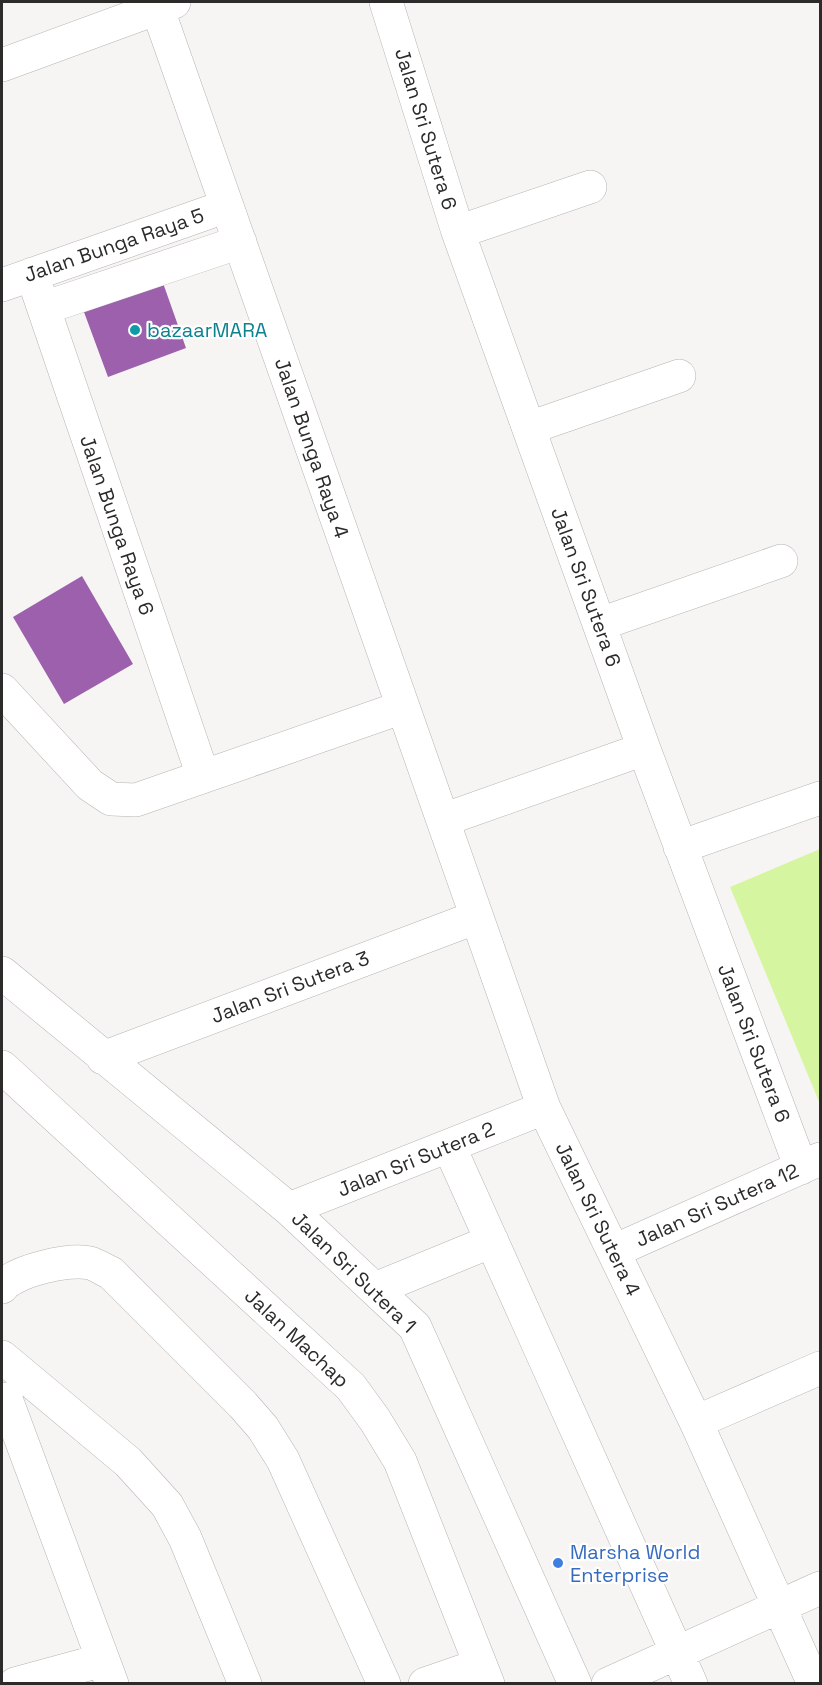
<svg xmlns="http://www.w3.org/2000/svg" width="822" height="1685" font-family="'Space Grotesk',sans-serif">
<rect width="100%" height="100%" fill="#f7f5f3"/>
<path fill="#d6f5a1" d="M820,849V1104L730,887Z"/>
<path fill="#9c60ac" d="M163,283L186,348L108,377L84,312Z
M82,576L133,664L64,704L13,617Z"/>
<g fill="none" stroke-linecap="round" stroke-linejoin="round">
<g stroke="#b7b4b2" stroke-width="34">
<path id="minor" d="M386,2L458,232L644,749L801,1168
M157,7L544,1108L696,1422L814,1684
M2,65L174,2
M458,232L590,187
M32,274L203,776
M2,285L227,206
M44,308L240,242
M529,428L679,376
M600,624L781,561
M2,690L90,785L111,799L136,800L403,707
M443,820L644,749
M680,847L820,798
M2,973L289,1209L415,1327L575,1684
M103,1058L477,917
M449,1146L691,1684
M289,1209L544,1108
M614,1251L820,1159
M2,1287C14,1271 70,1258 90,1263C97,1265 104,1270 111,1273L243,1405L263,1428L283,1460L384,1684
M375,1289L492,1241
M2,1357L128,1462L167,1505L185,1538L245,1684
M2,1400L6,1399L112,1684
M696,1422L820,1368
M15,1684L103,1660
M425,1684L480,1665
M608,1684L820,1588"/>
</g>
<g stroke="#b7b4b2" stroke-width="34">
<path id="major" d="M2,1067L351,1387L375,1420L400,1461L488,1684"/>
</g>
<use href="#minor" stroke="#fff" stroke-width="33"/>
<use href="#major" stroke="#fff" stroke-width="33"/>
</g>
<circle fill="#0f9aa8" stroke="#fff" stroke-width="2" cx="135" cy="330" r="6"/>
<circle fill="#3f7fe0" stroke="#fff" stroke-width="2" cx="558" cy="1563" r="6"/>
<g text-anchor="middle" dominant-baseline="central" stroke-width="4.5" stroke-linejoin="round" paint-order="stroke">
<g font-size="20" fill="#2c2b2a" stroke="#fff">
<text transform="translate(426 129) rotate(73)">Jalan Sri Sutera 6</text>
<text transform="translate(114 245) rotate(-19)">Jalan Bunga Raya 5</text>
<text transform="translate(312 448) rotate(71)">Jalan Bunga Raya 4</text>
<text transform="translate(117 525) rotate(71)">Jalan Bunga Raya 6</text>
<text transform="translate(586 587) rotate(70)">Jalan Sri Sutera 6</text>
<text transform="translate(290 987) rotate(-21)">Jalan Sri Sutera 3</text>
<text transform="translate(754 1043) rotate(69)">Jalan Sri Sutera 6</text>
<text transform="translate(416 1159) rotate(-22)">Jalan Sri Sutera 2</text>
<text transform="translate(717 1205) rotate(-24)">Jalan Sri Sutera 12</text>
<text transform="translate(598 1219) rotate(64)">Jalan Sri Sutera 4</text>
<text transform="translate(354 1272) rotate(44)">Jalan Sri Sutera 1</text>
<text transform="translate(297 1338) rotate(43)">Jalan Machap</text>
</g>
<g font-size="20" fill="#0d838f" stroke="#fff" text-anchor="start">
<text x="147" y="330">bazaarMARA</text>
</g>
<g font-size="20" fill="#366cbe" stroke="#fff" text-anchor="start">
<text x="570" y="1552">Marsha World<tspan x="570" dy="23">Enterprise</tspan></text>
</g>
</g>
<rect width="822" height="1685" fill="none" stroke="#2c2b2a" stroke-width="6"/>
</svg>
